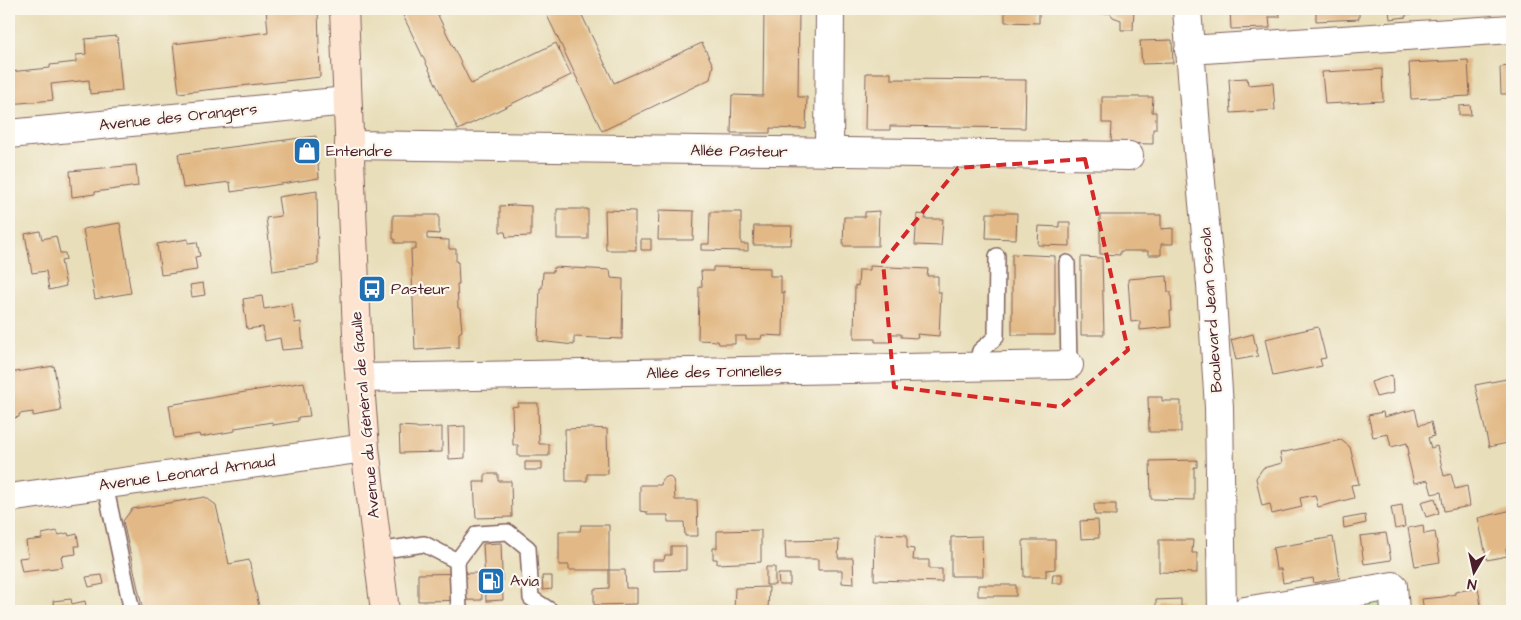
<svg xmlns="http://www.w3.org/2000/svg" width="1521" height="620" font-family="'Architects Daughter',sans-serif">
<rect width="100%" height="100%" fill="#fbf7ec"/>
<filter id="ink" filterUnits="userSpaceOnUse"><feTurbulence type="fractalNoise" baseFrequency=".02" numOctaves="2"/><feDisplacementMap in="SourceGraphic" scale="10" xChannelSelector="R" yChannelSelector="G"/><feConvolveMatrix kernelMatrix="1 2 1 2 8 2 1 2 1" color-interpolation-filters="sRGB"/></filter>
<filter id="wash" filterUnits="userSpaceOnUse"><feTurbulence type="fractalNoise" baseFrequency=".0096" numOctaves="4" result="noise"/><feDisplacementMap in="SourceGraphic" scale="20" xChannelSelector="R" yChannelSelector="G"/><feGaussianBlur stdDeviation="1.12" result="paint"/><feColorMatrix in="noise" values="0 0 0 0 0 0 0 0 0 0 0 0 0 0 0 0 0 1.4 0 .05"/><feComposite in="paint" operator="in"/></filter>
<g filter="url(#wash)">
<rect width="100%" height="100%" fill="#e8deba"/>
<path fill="#a7da89" stroke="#787c5a" d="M1380,601L1381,611H1327V610Z"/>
<g id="blocks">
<path fill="#e2b986" d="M266,9H318L320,77L179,93L173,44L268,32Z
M400,9H435L471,84L556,43L571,75L458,130Z
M544,9H579L614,83L702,43L713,65L710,79L602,131Z
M764,9H799L798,97H807L806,129L770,128V133H731L732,95L763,96Z
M1005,9H1039V23L1005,22Z
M1092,9H1134L1133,30H1121V20L1113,17L1110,13H1092Z
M1230,9H1279L1280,17H1269L1270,28L1231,29Z
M1316,9H1359V19L1316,21Z
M1389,9H1425V14H1406V17L1390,19Z
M117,36L122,91L90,94L89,80L51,84L53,100L9,104V72L50,68V65L76,62V55L86,54L85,39Z
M1172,40L1173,63L1142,64L1140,41Z
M1468,60L1470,96L1411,99L1409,63Z
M1512,66V94H1501L1500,67Z
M1382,69L1383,101L1325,104L1322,72Z
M866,73H891V79L1026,80L1025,128L890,126V130H865Z
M1247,78L1248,85L1273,83L1275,110L1231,113L1229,79Z
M1102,97H1153L1152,112H1156V129H1153V144L1111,143L1112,123H1102Z
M1470,105L1471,115H1459V106Z
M316,136L319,178L231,192L230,182L183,188L178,154Z
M136,165L138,186L95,192V194L72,197L70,171Z
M317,191L318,264L273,271L266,218L281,216L278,197Z
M514,205L531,206V236L506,237L505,232H500V206Z
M557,209H588V239H557Z
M605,210L635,211V243H636V250H606Z
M659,210L694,211L693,240H658Z
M879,211L878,246H843L844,217H865V212Z
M710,212H741V244H748V251L701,250V244H709Z
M987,213H1017L1016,239L986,238Z
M917,214L926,215L925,219H943L941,246L915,245Z
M393,215H439V234L427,233V239L449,240V249H456V262H458L459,284H457L458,308L460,309L462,331L459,333V347L415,350L411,249H416V243H395V239H393Z
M1100,215H1161V229L1173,228V244H1161V255H1148V251H1120V255L1100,254Z
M1059,222H1070V246L1038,245L1039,226L1059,227Z
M120,223L129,275H128L131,293L95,299L83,229Z
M754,226H792L791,245H753Z
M40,231L42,239L56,236L60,253H65L66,260L61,261L66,286L49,290L46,271L32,273L25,234Z
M188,239V243L197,242L200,256L195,257L197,270L161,275L157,244Z
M641,239H651V250H641Z
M1012,254L1055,256V335H1012Z
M1081,257L1102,258L1104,335H1081Z
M870,266L928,269L927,276H938V292H941L939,336L917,334L918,338L901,337V334H890V342H875V339H854L855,285L858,286L859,270H870Z
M554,267L610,270L611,278L623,279L622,339L574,337V345L538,341L540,288H542L543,272H553Z
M713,267L770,268V276H781V293L784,292L783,336L762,335L761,339H746V336H735V344H719L718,341L698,340L699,287L702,286L701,271H713Z
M1167,276L1168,292H1171L1172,311H1170L1171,327L1140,330V321L1131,322L1128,279Z
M203,283L205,295L192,297L190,285Z
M262,296L264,309L292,304L295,323L301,322L303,348L282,350L280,338L265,341L263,327L247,329L243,299Z
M1318,327L1326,358L1320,359L1322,366L1273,376L1265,339Z
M1253,334L1258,356L1236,360L1231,340Z
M54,366L61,411L33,416V412L19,414V417L9,419V373Z
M1392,375L1393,393L1376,397L1371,382Z
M1512,378V442L1489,447L1475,385Z
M304,382L310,416L298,417V421L273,425L272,422L235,428V431L200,437L199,434L174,438L169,405Z
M1148,397H1162V401H1181V432H1149Z
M518,403H538L539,444H549V456H518V445H513L512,407L518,406Z
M1415,409L1419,425L1431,422L1434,436L1428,438L1431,448L1437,446L1444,476L1451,474L1455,489L1467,486L1470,506L1444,511L1441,492L1432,494L1428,480L1414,483L1407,454L1409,453L1407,443L1391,447L1388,434L1373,437L1368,415L1383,412L1384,417Z
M399,426L416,427L418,428L442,427V452L400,453Z
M465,426V458L449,459L448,427Z
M591,428L607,429L608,474H587V481H566L565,429Z
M1341,440L1350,447L1359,484L1351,485L1354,498L1318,507L1315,495L1300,498L1302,507L1272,514L1270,504L1262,506L1256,478L1263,468L1282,463L1280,453Z
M1197,460V467H1194V500L1151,499L1150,461Z
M525,462H542V470H525Z
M485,474H498V481H511L512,517L476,518L474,482H485Z
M669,476L673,480L674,484L675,500H697L698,536H685L684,522H668V515H647V512L640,511V485H661L662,479Z
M205,497L216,505L229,564L249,560L260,611H143L123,521L132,509Z
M1435,498L1439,513L1426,517L1421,502Z
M1094,504H1116V515H1095Z
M1402,505L1405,527L1395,529L1391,507Z
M1512,510V547L1506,548L1507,556L1487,560L1478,518Z
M1365,515L1366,523L1344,528L1343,519Z
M1098,520L1099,538L1081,539L1080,521Z
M581,525H609V570H569V565H559V531H580Z
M1423,525L1424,534L1435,532L1440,562L1415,566L1408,528Z
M761,530V562L717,564V559H713V548H717V531Z
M57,531L59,535L68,533L69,536L77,534L79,546H75L76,554L61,556L63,567L22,572L19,558L28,557L26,541L42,539V534Z
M1386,533L1391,560L1364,564L1360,536Z
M875,534L907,535V548L914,549L913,560H929V569H942V582L874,580Z
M982,536L983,576H951V537Z
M1333,537L1340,578L1314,583L1313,578L1283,583L1281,569H1276L1273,548Z
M839,540L838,558H853L854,584L842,583V570H818V559H786L785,541Z
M1023,540H1055V569L1046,570V577H1024Z
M1159,540H1193L1192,553H1197V573L1159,572Z
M501,543L503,600L486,601L483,544Z
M671,546H686V570L653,571V560H664L665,555H671Z
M766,567H775V585H766Z
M609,570H625L626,588H637V604L594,605V589L609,588Z
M481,573L482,600L418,601V574Z
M778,574H790V585H779Z
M1053,574H1062V583H1052Z
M102,575L104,584L89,587L86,577Z
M542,576H552V589L543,590Z
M978,585H1016V596H978Z
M769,587L768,611H734L735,588Z
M1478,588L1481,606L1474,607V611H1424L1422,599L1443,597L1455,594V592Z
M71,599L72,604L85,601L87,611H46L54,609L53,601Z
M1181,599V607L1193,608V611H1156V600Z"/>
</g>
</g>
<g filter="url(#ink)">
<use href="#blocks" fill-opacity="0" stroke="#81625d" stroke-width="1"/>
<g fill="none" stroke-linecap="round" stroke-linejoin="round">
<g stroke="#81625d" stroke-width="18">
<path id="service" d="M1067,263L1069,365
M976,367L980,351L996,337L997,256
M105,485L132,611
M378,551L424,544L457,561L459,611
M457,561L477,534L508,532L528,548L531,598L551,611"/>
</g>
<g stroke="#81625d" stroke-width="30">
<path id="minor" d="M1187,9L1197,141L1211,285L1219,407L1222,611
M1189,50L1512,29
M9,134L347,101
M349,145L1129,156
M829,152L830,9
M360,378L1069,365
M9,498L365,448
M1245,611L1393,586L1395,611"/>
</g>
<g stroke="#81625d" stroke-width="30">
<path id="secondary" d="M344,9L358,359L365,448L385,611"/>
</g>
<use href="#service" stroke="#fff" stroke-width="15"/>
<use href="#minor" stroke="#fff" stroke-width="28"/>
<use href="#secondary" stroke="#fde4d1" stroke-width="28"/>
</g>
</g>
<path fill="none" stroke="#d62828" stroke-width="4" stroke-dasharray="10 6" stroke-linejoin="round" d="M1085,159L1128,350L1061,407L894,387L883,262L958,168Z"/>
<defs>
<g id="shop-square" transform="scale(1.4375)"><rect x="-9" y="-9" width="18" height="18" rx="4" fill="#1f6fb2" stroke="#fbf7ec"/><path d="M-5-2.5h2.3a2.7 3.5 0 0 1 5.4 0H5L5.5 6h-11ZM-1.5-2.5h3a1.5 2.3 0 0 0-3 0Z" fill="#fff"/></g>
<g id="bus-square" transform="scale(1.4375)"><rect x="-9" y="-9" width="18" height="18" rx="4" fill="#1f6fb2" stroke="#fbf7ec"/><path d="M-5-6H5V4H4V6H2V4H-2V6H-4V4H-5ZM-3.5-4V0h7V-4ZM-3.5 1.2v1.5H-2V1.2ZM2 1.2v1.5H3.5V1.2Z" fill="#fff"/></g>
<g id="fuel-square" transform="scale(1.4375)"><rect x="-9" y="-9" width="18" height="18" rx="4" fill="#1f6fb2" stroke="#fbf7ec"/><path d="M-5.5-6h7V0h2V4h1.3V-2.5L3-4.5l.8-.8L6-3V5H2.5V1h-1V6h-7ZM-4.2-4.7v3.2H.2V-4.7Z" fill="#fff"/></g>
</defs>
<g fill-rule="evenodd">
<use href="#shop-square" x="307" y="151"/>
<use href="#bus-square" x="372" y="289"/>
<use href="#fuel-square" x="491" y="581"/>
</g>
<g text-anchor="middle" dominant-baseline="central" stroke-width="4.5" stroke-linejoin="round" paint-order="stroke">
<g font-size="16" fill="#4a1f2b" stroke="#fbf7ec">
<text transform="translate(178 117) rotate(-6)">Avenue des Orangers</text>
<text transform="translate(739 151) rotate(1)">Allée Pasteur</text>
<text transform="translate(1211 310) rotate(-94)">Boulevard Jean Ossola</text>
<text transform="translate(714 372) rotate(-1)">Allée des Tonnelles</text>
<text transform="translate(365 415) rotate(-95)">Avenue du Général de Gaulle</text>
<text transform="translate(187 473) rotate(-8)">Avenue Leonard Arnaud</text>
</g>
<g font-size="16" fill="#4a1f2b" stroke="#fbf7ec" text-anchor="start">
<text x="326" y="151">Entendre</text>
<text x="391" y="289">Pasteur</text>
<text x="510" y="581">Avia</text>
</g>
</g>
<rect width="1521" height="620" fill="none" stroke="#fbf7ec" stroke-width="30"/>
<g transform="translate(1474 572) rotate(189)" stroke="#fbf7ec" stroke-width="4" paint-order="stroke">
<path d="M0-4L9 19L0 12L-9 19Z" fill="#4a1f2b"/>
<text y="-8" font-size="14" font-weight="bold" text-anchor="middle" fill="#4a1f2b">N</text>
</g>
</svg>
